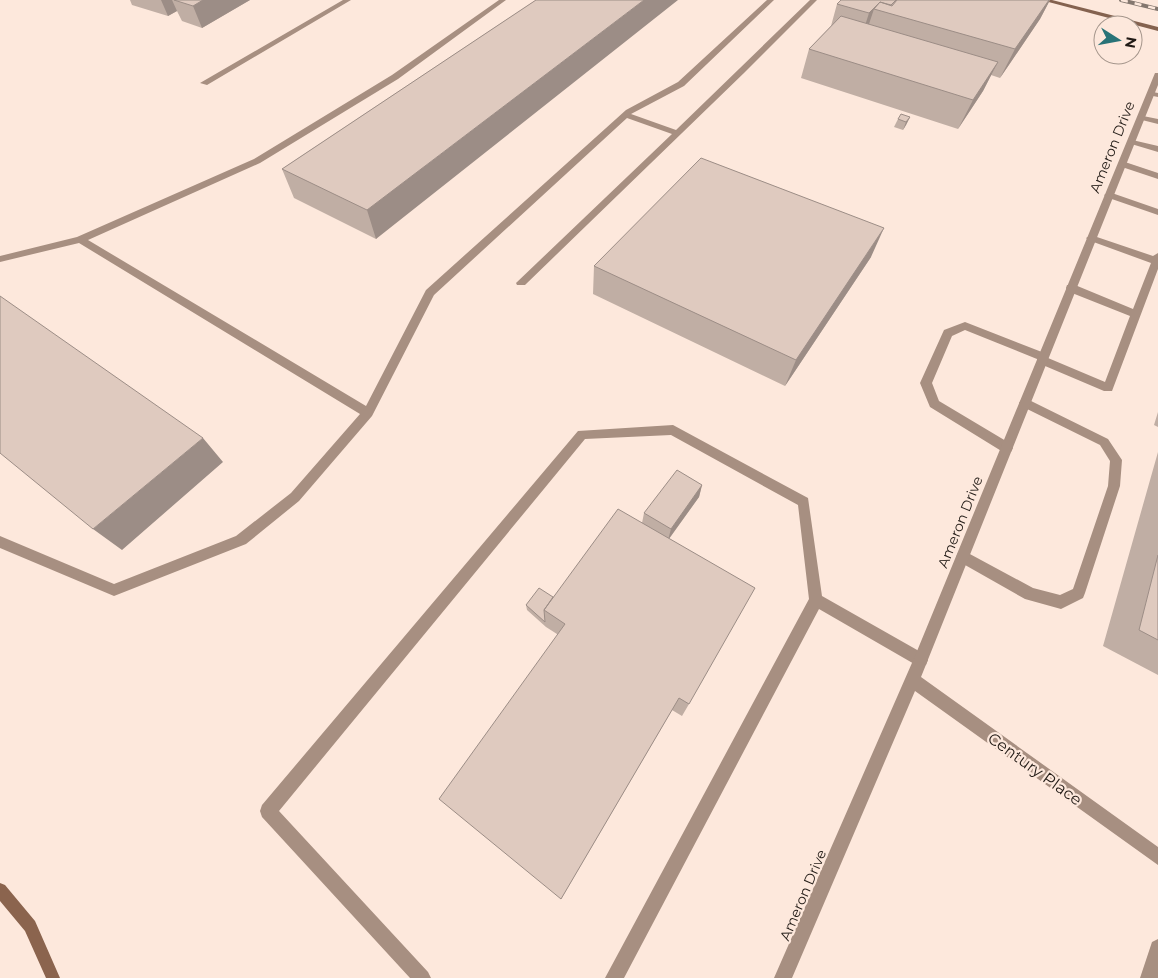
<svg xmlns="http://www.w3.org/2000/svg" width="1158" height="978" font-family="Montserrat,sans-serif">
<rect width="100%" height="100%" fill="#fde8dc"/>
<g fill="none" stroke-linecap="round" stroke-linejoin="round">
<path fill="#8b644e" fill-rule="evenodd" d="M0,883L5,885L35,921L60,978H46L25,931L0,901Z"/>
<path fill="#a78f81" fill-rule="evenodd" d="M343,0H351L207,85L200,83Z
M499,0H506L398,79L260,163L88,240L366,406L426,290L626,110L678,82L767,0H774L684,86L631,114L676,130L810,0H817L744,73L525,285H517L516,283L672,134L627,118L434,295L372,416L299,501L246,544L114,596L0,548V536L114,584L236,536L291,493L360,414L79,243L0,262V256L77,237L254,159L392,75Z
M1148,91L1158,93V97L1148,95Z
M1138,115L1158,119V124L1138,119Z
M1128,139L1158,146V152L1128,143Z
M1122,161L1158,173V179L1119,166L1118,164Z
M1109,192L1158,209V215L1106,197L1104,195Z
M1091,235L1153,256L1158,253V269L1112,391H1104L1038,363L1037,359L965,330L952,336L932,383L939,401L1011,444L1013,448L1011,452H1003L930,407L920,383L944,330L965,322L1047,354L1048,358L1105,382L1130,316L1067,291L1066,288L1067,285H1075L1133,309L1151,263L1088,240L1086,238Z
M1025,398L1108,439L1122,460L1120,486L1085,593L1083,598L1061,609L1025,599L958,561L956,557L958,553L963,551L968,553L1033,588L1060,595L1073,589L1108,486L1110,461L1100,445L1021,406L1019,403L1021,400Z
M673,425L808,498L822,596L926,655L928,660L926,665L921,667L916,665L819,609L624,978H605L809,599L798,505L671,435L585,439L279,811L428,972L431,978H410L262,817L260,811L262,805L578,431Z
M1158,939V978H1140L1152,942Z"/>
<path fill="#a78f81" fill-rule="evenodd" d="M1155,73H1158V85L921,677L1158,847V865L915,691L792,978H774L915,656Z"/>
<path fill="#84624f" fill-rule="evenodd" d="M1041,0H1052L1158,27V31Z"/>
<g stroke="#84776f" stroke-width="4">
<path id="rail" d="M1121,0L1158,9"/>
</g>
<use href="#rail" stroke="#fde8dc" stroke-width="2.5" stroke-dasharray="7" stroke-linecap="butt"/>
</g>
<path fill="#c0aea4" d="M130,0H250L202,28L182,21L177,11L168,16L132,5Z
M536,0L376,239L294,198L282,169Z
M841,0H1050L1040,19L1000,78L991,75L983,91L958,129L801,78L809,49L831,26L837,4Z
M910,117L906,125L903,130L894,127L898,119Z
M871,257L785,386L593,294L594,266Z
M1158,412V427L1154,425Z
M1158,452V675L1103,646Z
M702,485L699,497L669,539L689,704L682,716L672,710L561,899L557,634L546,627L527,610L526,605L553,597L642,523L644,513Z"/>
<path fill="#9c8d86" d="M161,0H172L177,11L168,16Z
M203,0H250L202,28L193,6Z
M644,0H678L376,239L367,210Z
M1049,0H1050L1040,19L1000,78L1015,49Z
M875,6L867,30L862,35L869,13Z
M998,62L983,91L958,129L973,100Z
M910,117L906,125L903,130L906,122Z
M884,228L871,257L785,386L796,360Z
M203,438L223,462L122,550L93,529Z
M702,485L699,497L668,540L671,529Z"/>
<path fill="#dfcabf" stroke="#9c8d86" d="M174,0H203L193,6Z
M536,0H644L367,210L282,169Z
M841,0H896L891,5L880,2L869,13L837,4Z
M897,0H1049L1015,49L874,9L880,2L892,6Z
M841,16L998,62L973,100L809,49Z
M901,114L910,117L906,122L898,119Z
M701,158L884,228L796,360L594,266Z
M0,296L203,438L93,529L0,453Z
M677,470L702,485L671,529L644,513Z
M618,509L755,588L689,704L679,698L561,899L439,799L565,624L544,610Z
M1158,555V640L1139,630Z
M539,588L553,597L544,610L545,622L526,605Z"/>
<g text-anchor="middle" dominant-baseline="central" stroke-width="4.5" stroke-linejoin="round" paint-order="stroke">
<g font-size="14" fill="#211a15" stroke="#fde8dc">
<text transform="translate(1112 147) rotate(-68)">Ameron Drive</text>
<text transform="translate(960 522) rotate(-68)">Ameron Drive</text>
<text transform="translate(803 895) rotate(-67)">Ameron Drive</text>
</g>
<g font-size="16" fill="#211a15" stroke="#fde8dc">
<text transform="translate(1035 769) rotate(36)">Century Place</text>
</g>
</g>
<g transform="translate(1118 40) rotate(101)"><circle r="24" fill="#fde8dc" stroke="#a5968c"/>
<path d="M0-4L9 19L0 12L-9 19Z" fill="#287377"/>
<text y="-8" font-size="14" font-weight="bold" text-anchor="middle" fill="#211a15">N</text>
</g>
</svg>
